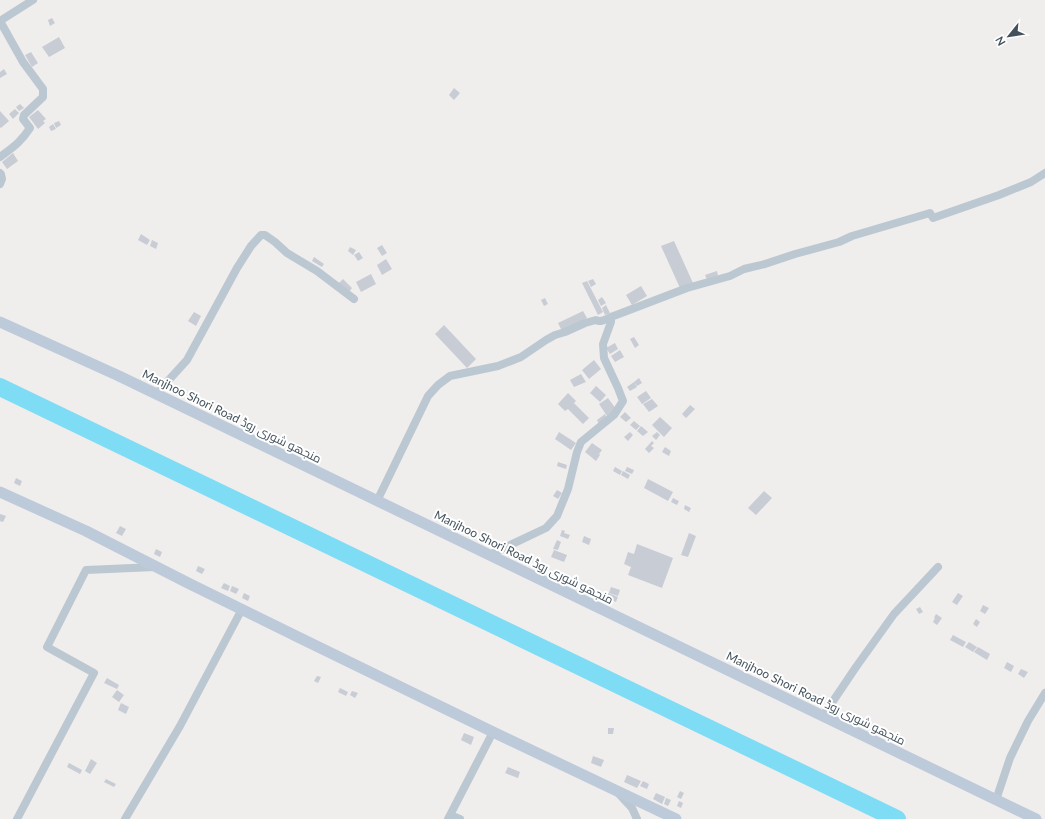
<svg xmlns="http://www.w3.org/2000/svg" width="1045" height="819" font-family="Lato,Cairo,sans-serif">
<rect width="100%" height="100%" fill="#f0eded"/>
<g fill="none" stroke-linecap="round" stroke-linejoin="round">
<path stroke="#7edcf5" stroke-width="18" d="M0,387L897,819"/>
</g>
<path fill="#c8ccd4" d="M52,18L55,23L50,26L48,20Z
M59,37L65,48L49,57L42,47Z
M31,52L38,63L32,67L25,55Z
M4,69L7,74L0,78V72Z
M454,88L460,93L454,100L449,95Z
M20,104L24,108L19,111L16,107Z
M15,109L19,113L13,119L9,114Z
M38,110L46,119L43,121L45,123L38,129L29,117Z
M0,111L9,121L1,128L0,127Z
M59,121L61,125L56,128L54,123Z
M53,124L56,129L51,131L49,127Z
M13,153L18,161L7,169L2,162Z
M141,234L150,240L147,245L138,240Z
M152,240L158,243L156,249L150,246Z
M674,241L693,283L680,288L661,246Z
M382,245L387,253L382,256L377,248Z
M350,247L356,250L353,255L348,251Z
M359,252L363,258L358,261L354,255Z
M314,257L324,264L322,267L312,261Z
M386,259L392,269L382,275L377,265Z
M717,271L718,276L707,280L705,275Z
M371,274L376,284L361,292L356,282Z
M343,279L352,288L349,292L339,283Z
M593,279L596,284L591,287L588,281Z
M587,281L603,312L598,315L582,283Z
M641,286L647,296L632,305L626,295Z
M602,297L606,303L601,306L598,300Z
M545,298L548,304L544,306L541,300Z
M606,305L610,313L605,315L602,308Z
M583,311L587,318L562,331L558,323Z
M194,312L201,316L196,326L188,321Z
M444,325L476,359L467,368L435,334Z
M634,337L639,345L635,348L630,339Z
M615,343L618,349L610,354L606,348Z
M620,350L624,357L615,362L611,356Z
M594,360L601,369L589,379L582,370Z
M581,374L586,382L574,387L570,380Z
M639,378L642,383L637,386L634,382Z
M634,382L637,387L630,391L627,387Z
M596,386L606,395L600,402L590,393Z
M646,391L651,398L642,404L637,397Z
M568,393L576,401L570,407L574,403L589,418L583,424L568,409L565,411L558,404Z
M608,398L616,409L607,416L599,404Z
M652,399L658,406L649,412L643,404Z
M690,405L695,409L686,418L682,414Z
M625,412L631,418L626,422L620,417Z
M605,414L607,419L599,424L597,420Z
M660,417L672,428L664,437L652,425Z
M634,421L640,426L636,430L630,425Z
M641,426L648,432L643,436L637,431Z
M559,432L576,443L571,450L555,439Z
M630,432L633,435L628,441L624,437Z
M657,432L660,435L656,440L652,436Z
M652,441L654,443L651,446L654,448L649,453L645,449Z
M592,443L602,450L599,454L600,455L596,461L585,452Z
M665,447L671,451L669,456L662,452Z
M558,462L567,465L566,469L557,466Z
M615,467L622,471L620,475L613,471Z
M627,467L634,470L632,474L625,471Z
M623,471L630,475L628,479L621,475Z
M16,478L22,481L20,486L14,483Z
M648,479L673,492L668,501L644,488Z
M557,490L562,493L558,499L553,496Z
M764,491L772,498L756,515L748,508Z
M673,498L679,501L677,505L671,502Z
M685,505L691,508L689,512L684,509Z
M0,514L6,516L3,522L0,521Z
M120,526L126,529L122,536L116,533Z
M562,530L565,531L564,533L570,535L568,539L560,536Z
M689,533L696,536L688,557L681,555Z
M584,536L591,539L589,545L582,542Z
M557,540L561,542L558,550L553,549Z
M637,544L673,558L662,588L628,575L631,567L624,564L628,552L634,554Z
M156,549L162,552L160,557L154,554Z
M554,550L567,555L564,562L551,557Z
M198,566L205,569L202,574L196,571Z
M224,583L230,586L228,591L221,588Z
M232,586L239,589L236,594L230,591Z
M611,587L620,590L618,596L609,593Z
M244,593L250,596L248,601L242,598Z
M608,593L618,597L616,602L606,598Z
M958,593L963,596L957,605L952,602Z
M983,605L989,608L985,614L980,611Z
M920,607L923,612L919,614L916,609Z
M936,614L942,618L937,625L933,622L935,618H934Z
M976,619L980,622L977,627L973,624Z
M953,635L966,642L963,647L950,640Z
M969,642L977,647L973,652L965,647Z
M978,647L990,654L987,660L974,652Z
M1007,662L1014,666L1011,672L1004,668Z
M1021,669L1028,672L1024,678L1018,674Z
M317,676L321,677L318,683L314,681Z
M107,678L119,685L117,689L104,683Z
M340,688L348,692L346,696L338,692Z
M117,690L124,695L119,702L112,697Z
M352,691L358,693L355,698L350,695Z
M121,703L129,707L126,714L118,710Z
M608,728H614L613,734H608Z
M464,733L474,737L471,745L461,740Z
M593,756L604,760L601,767L591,763Z
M91,759L97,763L90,774L85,771Z
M69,763L82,770L80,774L67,767Z
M508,767L520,772L518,778L505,773Z
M627,775L641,781L637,788L624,782Z
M106,779L116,784L114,787L104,782Z
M643,781L649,784L647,789L640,786Z
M680,791L684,793L681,799L677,797Z
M656,793L665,797L662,804L653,799Z
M666,798L671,800L668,806L664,804Z
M679,801L683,803L681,808L677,806Z"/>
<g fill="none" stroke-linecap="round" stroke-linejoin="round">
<path stroke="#bcc8d1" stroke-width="8" d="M0,21L33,0
M0,157C13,147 20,143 30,128L23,119L24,115L43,97V89L23,62L0,21
M0,173L1,174L2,179L0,184
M156,394L187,360L237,268L251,246L261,235H265L275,242L287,253L317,271L354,299
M377,501L428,396L438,385L450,376L498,366L521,357L546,340L555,335L565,332L585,323L596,320C601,323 606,319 611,317L687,288L730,276L744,269L765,264L795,254L839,242L852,236L930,213L933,218L999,195L1031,182L1045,173
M489,555L546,528L557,516L568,489L577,452L581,442L614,415L623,401L618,388L604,358L603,344L611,322V317
M823,716L856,667L894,614L938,567
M619,794L632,808L637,819
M996,800L1010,758L1028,721L1045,693
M450,815L460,819
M17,819L94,673L47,647L86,570L155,567
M125,819L180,726L242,609
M448,819L493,732"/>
<path stroke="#bdcad9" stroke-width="11" d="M0,322L119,376L1036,819
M0,492L86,531L190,584L300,638L493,732L676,819"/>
</g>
<g text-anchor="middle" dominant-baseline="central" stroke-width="4" stroke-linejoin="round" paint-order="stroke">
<g font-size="12" fill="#43515c" stroke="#fff">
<text transform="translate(232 416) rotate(26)">Manjhoo Shori Road منجھو شوری روڈ</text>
<text transform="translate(524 557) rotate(26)">Manjhoo Shori Road منجھو شوری روڈ</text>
<text transform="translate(816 698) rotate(26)">Manjhoo Shori Road منجھو شوری روڈ</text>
</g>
</g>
<g transform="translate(1009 36) rotate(240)" stroke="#ffffff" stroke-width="3" paint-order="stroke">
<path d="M0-3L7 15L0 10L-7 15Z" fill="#43515c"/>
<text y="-6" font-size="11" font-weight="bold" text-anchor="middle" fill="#43515c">N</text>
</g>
</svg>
